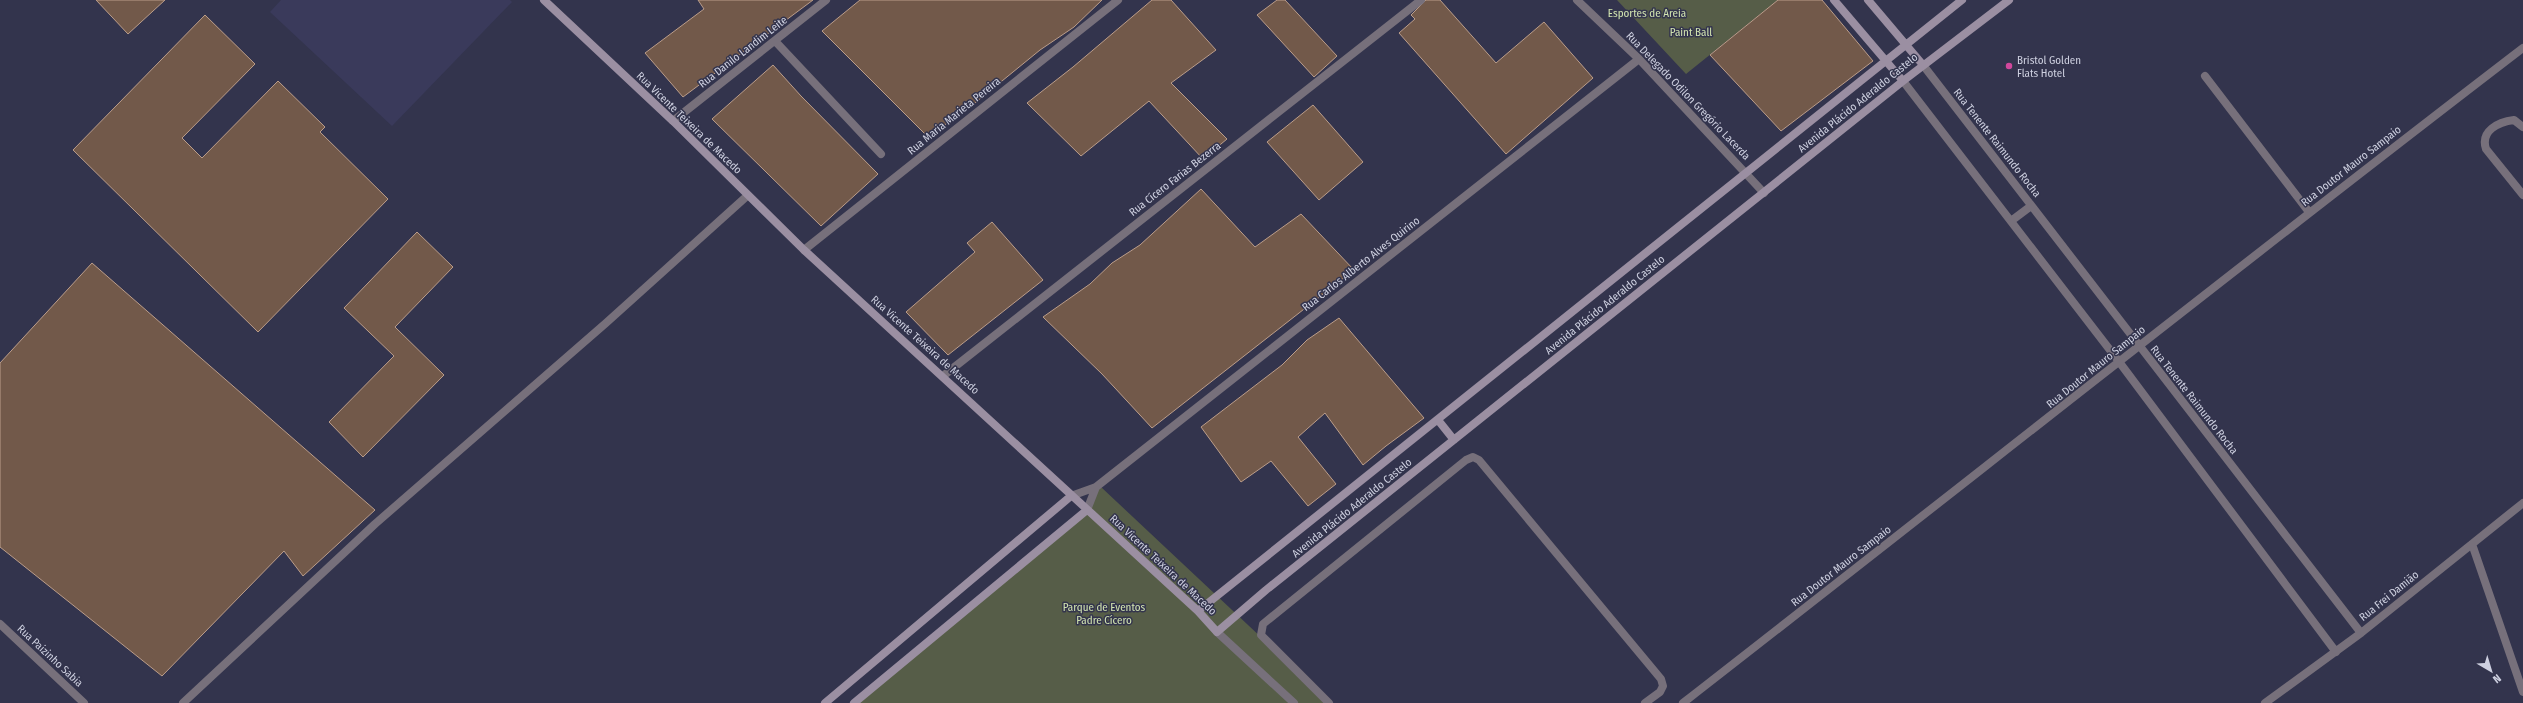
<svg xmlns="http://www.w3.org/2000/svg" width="2523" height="703" font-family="'Fira Sans Condensed',sans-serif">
<rect width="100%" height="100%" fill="#33344d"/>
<path fill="#3a3a5b" d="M281,0H510L512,2L392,126L270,12Z"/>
<path fill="#565d48" d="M1617,0H1778L1686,74Z
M1101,487L1331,703H854L1071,524Z"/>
<path fill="#72594a" stroke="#bb9d8a" d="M96,0H165L128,34Z
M698,0H813L683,97L645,53L704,9Z
M860,0H1102L1074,27L1040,50L975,103L928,137L822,31Z
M1152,0H1171L1216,50L1171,83L1227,139L1203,159L1149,101L1081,156L1027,103L1073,67Z
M1277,0H1285L1337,56L1314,77L1257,15Z
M1426,0H1440L1496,63L1544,22L1593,78L1506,154L1399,33L1415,19L1411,15Z
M1778,0H1822L1873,61L1781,131L1710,55Z
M205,15L255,64L182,138L202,158L278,81L325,127L320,132L388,199L258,332L73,150Z
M773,65L801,96L878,174L821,226L712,119Z
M1313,105L1363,162L1319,200L1267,142Z
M1201,189L1255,247L1301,214L1354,270L1152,428L1102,374L1043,317L1090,284L1112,263L1140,245Z
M992,222L1043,280L948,355L906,312L975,252L967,243Z
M417,232L453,267L395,327L444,375L363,457L329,422L394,356L344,308Z
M92,263L375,510L303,576L284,551L162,676L0,547V363Z
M1339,318L1424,418L1386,446L1363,465L1325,413L1298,437L1336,484L1308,506L1271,461L1241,482L1201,427L1282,365L1307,340Z"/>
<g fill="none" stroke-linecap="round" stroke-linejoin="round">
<path stroke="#77707b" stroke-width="8" d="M1577,0L1639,59L1764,193
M775,41L881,154
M1923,65L2361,633
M2205,76L2309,212
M1903,81L2120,363L2336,652
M673,121L826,0
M2523,127L2514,120C2498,122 2480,131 2486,149L2523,195
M2011,221L2031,206
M804,250L1118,0
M943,376L1421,0
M1071,496L1096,487L1639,59
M1087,510L1096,487
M2472,544L2523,692
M0,624L84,703
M1217,632L1294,703
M183,703L375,524L606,323L747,196
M1329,703L1261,635L1263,624L1466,460L1473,457L1479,460L1661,679L1663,686L1660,692L1645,703
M1683,703C1963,485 2241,264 2523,48
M2265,703L2361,633L2523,503"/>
<path stroke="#9b8fa2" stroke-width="8" d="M544,0L673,121L804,250L1198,611L1217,632L1266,590L1903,81L2009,0
M1834,0L1903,81
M1868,0L1923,65
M1438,420L1454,440
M1198,611L1962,0
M825,703L1071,496
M854,703L1087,510"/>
</g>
<circle fill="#d1479c" stroke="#33344d" stroke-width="1.5" cx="2009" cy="66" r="4"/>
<g text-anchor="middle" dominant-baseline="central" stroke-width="3" stroke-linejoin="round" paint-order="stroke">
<g font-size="11" fill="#d2e4b0" stroke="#33344d">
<text x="1647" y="13">Esportes de Areia</text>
<text x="1691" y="32">Paint Ball</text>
<text x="1104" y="607">Parque de Eventos<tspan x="1104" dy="13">Padre Cícero</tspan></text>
</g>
<g font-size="11" fill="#ced0e0" stroke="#33344d">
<text transform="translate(743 52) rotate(-38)">Rua Danilo Landim Leite</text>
<text transform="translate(1688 96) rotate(46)">Rua Delegado Odilon Gregório Lacerda</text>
<text transform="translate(1858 103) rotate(-39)">Avenida Plácido Aderaldo Castelo</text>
<text transform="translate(954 116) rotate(-39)">Rua Maria Marieta Pereira</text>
<text transform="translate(689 123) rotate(44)">Rua Vicente Teixeira de Macedo</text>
<text transform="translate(1997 143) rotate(52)">Rua Tenente Raimundo Rocha</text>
<text transform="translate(2351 166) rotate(-38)">Rua Doutor Mauro Sampaio</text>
<text transform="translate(1175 179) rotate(-38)">Rua Cícero Farias Bezerra</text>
<text transform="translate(1361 264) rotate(-38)">Rua Carlos Alberto Alves Quirino</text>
<text transform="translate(1605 305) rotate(-39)">Avenida Plácido Aderaldo Castelo</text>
<text transform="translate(925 345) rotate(42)">Rua Vicente Teixeira de Macedo</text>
<text transform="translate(2096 367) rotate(-39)">Rua Doutor Mauro Sampaio</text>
<text transform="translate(2194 400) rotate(52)">Rua Tenente Raimundo Rocha</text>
<text transform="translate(1352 508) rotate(-39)">Avenida Plácido Aderaldo Castelo</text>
<text transform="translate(1163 565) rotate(43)">Rua Vicente Teixeira de Macedo</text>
<text transform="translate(1841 566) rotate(-38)">Rua Doutor Mauro Sampaio</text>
<text transform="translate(2389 596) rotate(-39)">Rua Frei Damião</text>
<text transform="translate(50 656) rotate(43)">Rua Paizinho Sabia</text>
</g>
<g font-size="11" fill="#ced0e0" stroke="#33344d" text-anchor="start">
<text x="2017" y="60">Bristol Golden<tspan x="2017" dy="13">Flats Hotel</tspan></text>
</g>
</g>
<g transform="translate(2491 671) rotate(142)" stroke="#33344d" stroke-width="3" paint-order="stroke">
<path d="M0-3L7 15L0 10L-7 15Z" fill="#ced0e0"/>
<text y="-6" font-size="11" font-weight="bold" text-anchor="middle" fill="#ced0e0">N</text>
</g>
</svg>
